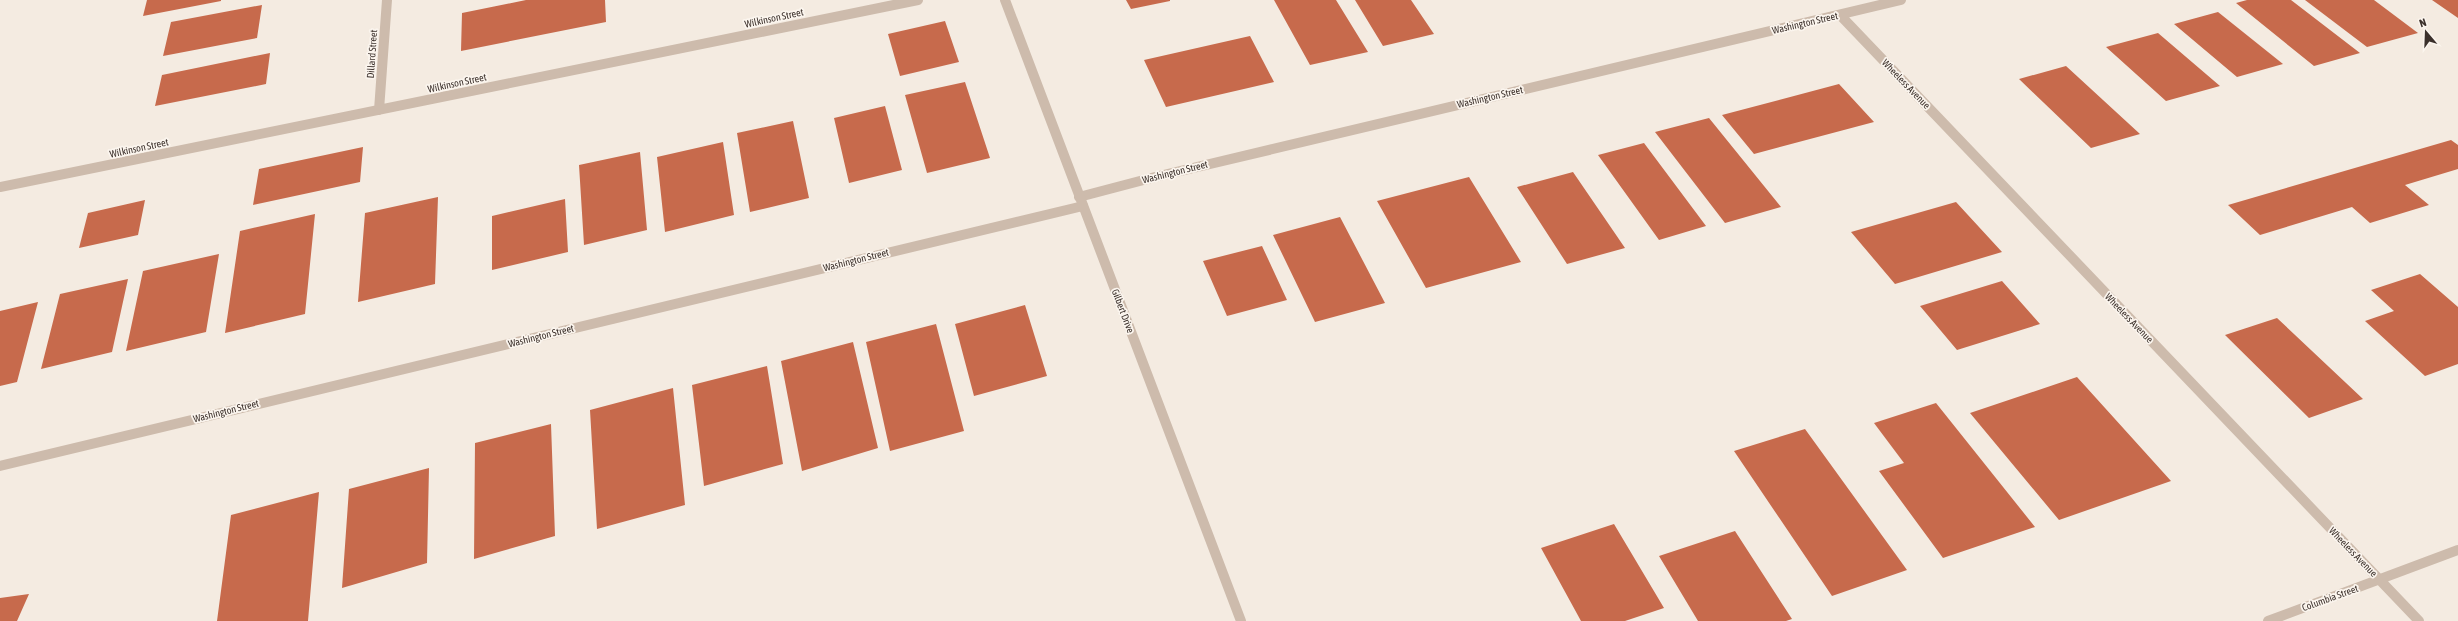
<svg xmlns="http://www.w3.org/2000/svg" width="2458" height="621" font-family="'Asap Condensed',sans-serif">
<rect width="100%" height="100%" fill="#f4ebe1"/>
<path fill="#c76a4c" d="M147,0H221V1L143,16Z
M526,0H605L606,22L461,51L462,13Z
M1126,0H1170V1L1131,9Z
M1274,0H1336L1368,52L1310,65Z
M1355,0H1411L1434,34L1383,46Z
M2247,0H2291L2360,53L2314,66L2236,3Z
M2305,0H2374L2418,33L2367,47Z
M2432,0H2458V18Z
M262,5L257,38L163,56L171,22Z
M2218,12L2283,64L2237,77L2174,24Z
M945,21L959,62L900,76L888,34Z
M2158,33L2220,86L2166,101L2106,47Z
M1250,36L1274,82L1166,107L1144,60Z
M270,53L266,84L155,106L162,75Z
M2066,66L2140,134L2091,148L2019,79Z
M965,82L990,158L927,173L905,95Z
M1839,84L1874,122L1754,154L1722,115Z
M885,106L902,170L849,183L834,118Z
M1709,118L1781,207L1725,223L1655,132Z
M793,121L809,198L750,212L737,133Z
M2451,140L2458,145V169L2405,185L2429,205L2370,223L2352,207L2260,235L2228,205Z
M723,142L734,215L665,232L657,157Z
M1644,143L1706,226L1659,240L1598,155Z
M363,147L360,182L253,205L259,169Z
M640,152L647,230L584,245L579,165Z
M1573,172L1625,248L1567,264L1517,187Z
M1469,177L1521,262L1426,288L1377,201Z
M438,197L435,284L358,302L365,213Z
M565,199L568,252L492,270V216Z
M145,200L138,235L79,248L88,213Z
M1956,202L2002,252L1895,284L1851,232Z
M315,214L305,314L225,333L240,231Z
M1340,217L1385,303L1315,322L1273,235Z
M1262,246L1287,300L1227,316L1203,261Z
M219,254L206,332L126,351L143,271Z
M2420,274L2458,307V364L2425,376L2365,321L2394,311L2371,290Z
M128,279L112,352L41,369L60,294Z
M2002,281L2040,324L1957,350L1920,306Z
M38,302L17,382L0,386V311Z
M1025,305L1047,376L974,396L955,324Z
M2277,318L2363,399L2309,418L2225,335Z
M936,324L964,431L890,451L866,342Z
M853,342L878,448L802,471L781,361Z
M767,366L783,464L704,486L692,385Z
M2077,377L2171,481L2059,520L1970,413Z
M673,388L685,505L597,529L590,410Z
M1936,403L2035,527L1943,558L1879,471L1904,463L1874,423Z
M551,424L555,536L474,559L475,443Z
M1805,429L1907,570L1832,596L1734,451Z
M429,468L427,563L342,588L349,489Z
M319,492L308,621H217L231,515Z
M1614,524L1664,608L1625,621H1581L1541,548Z
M1735,531L1792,619L1786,621H1698L1659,556Z
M29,594L17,621H0V598Z"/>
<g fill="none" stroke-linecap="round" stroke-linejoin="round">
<path stroke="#cdbbac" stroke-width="10" d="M1840,15L2419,621
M379,110L387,0
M0,187L918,0
M1079,197L1155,177L1901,0
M0,466L1083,206
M2268,621L2458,550"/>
<path stroke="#cdbbac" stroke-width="10" d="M1005,0L1241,621"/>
</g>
<g text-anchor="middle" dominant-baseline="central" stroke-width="3.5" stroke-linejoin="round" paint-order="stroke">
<g font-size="10" fill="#3b302b" stroke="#fbf5ee">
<text transform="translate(774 18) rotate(-12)">Wilkinson Street</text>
<text transform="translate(1805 23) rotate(-13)">Washington Street</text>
<text transform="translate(372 54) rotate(-86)">Dillard Street</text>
<text transform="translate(457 83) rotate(-12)">Wilkinson Street</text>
<text transform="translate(1906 84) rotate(46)">Wheeless Avenue</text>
<text transform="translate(1490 97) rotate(-13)">Washington Street</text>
<text transform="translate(139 148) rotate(-12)">Wilkinson Street</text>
<text transform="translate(1175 172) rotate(-14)">Washington Street</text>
<text transform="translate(856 260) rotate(-14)">Washington Street</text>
<text transform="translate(1123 311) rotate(69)">Gilbert Drive</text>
<text transform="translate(2129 318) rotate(46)">Wheeless Avenue</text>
<text transform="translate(541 336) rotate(-14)">Washington Street</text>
<text transform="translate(226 411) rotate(-14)">Washington Street</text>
<text transform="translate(2353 552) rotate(46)">Wheeless Avenue</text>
<text transform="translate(2330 598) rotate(-20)">Columbia Street</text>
</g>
</g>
<g transform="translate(2426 32) rotate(341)" stroke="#fbf5ee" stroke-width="3" paint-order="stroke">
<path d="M0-3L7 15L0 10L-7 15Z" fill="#3b302b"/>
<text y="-6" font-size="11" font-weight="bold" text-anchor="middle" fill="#3b302b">N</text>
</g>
</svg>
